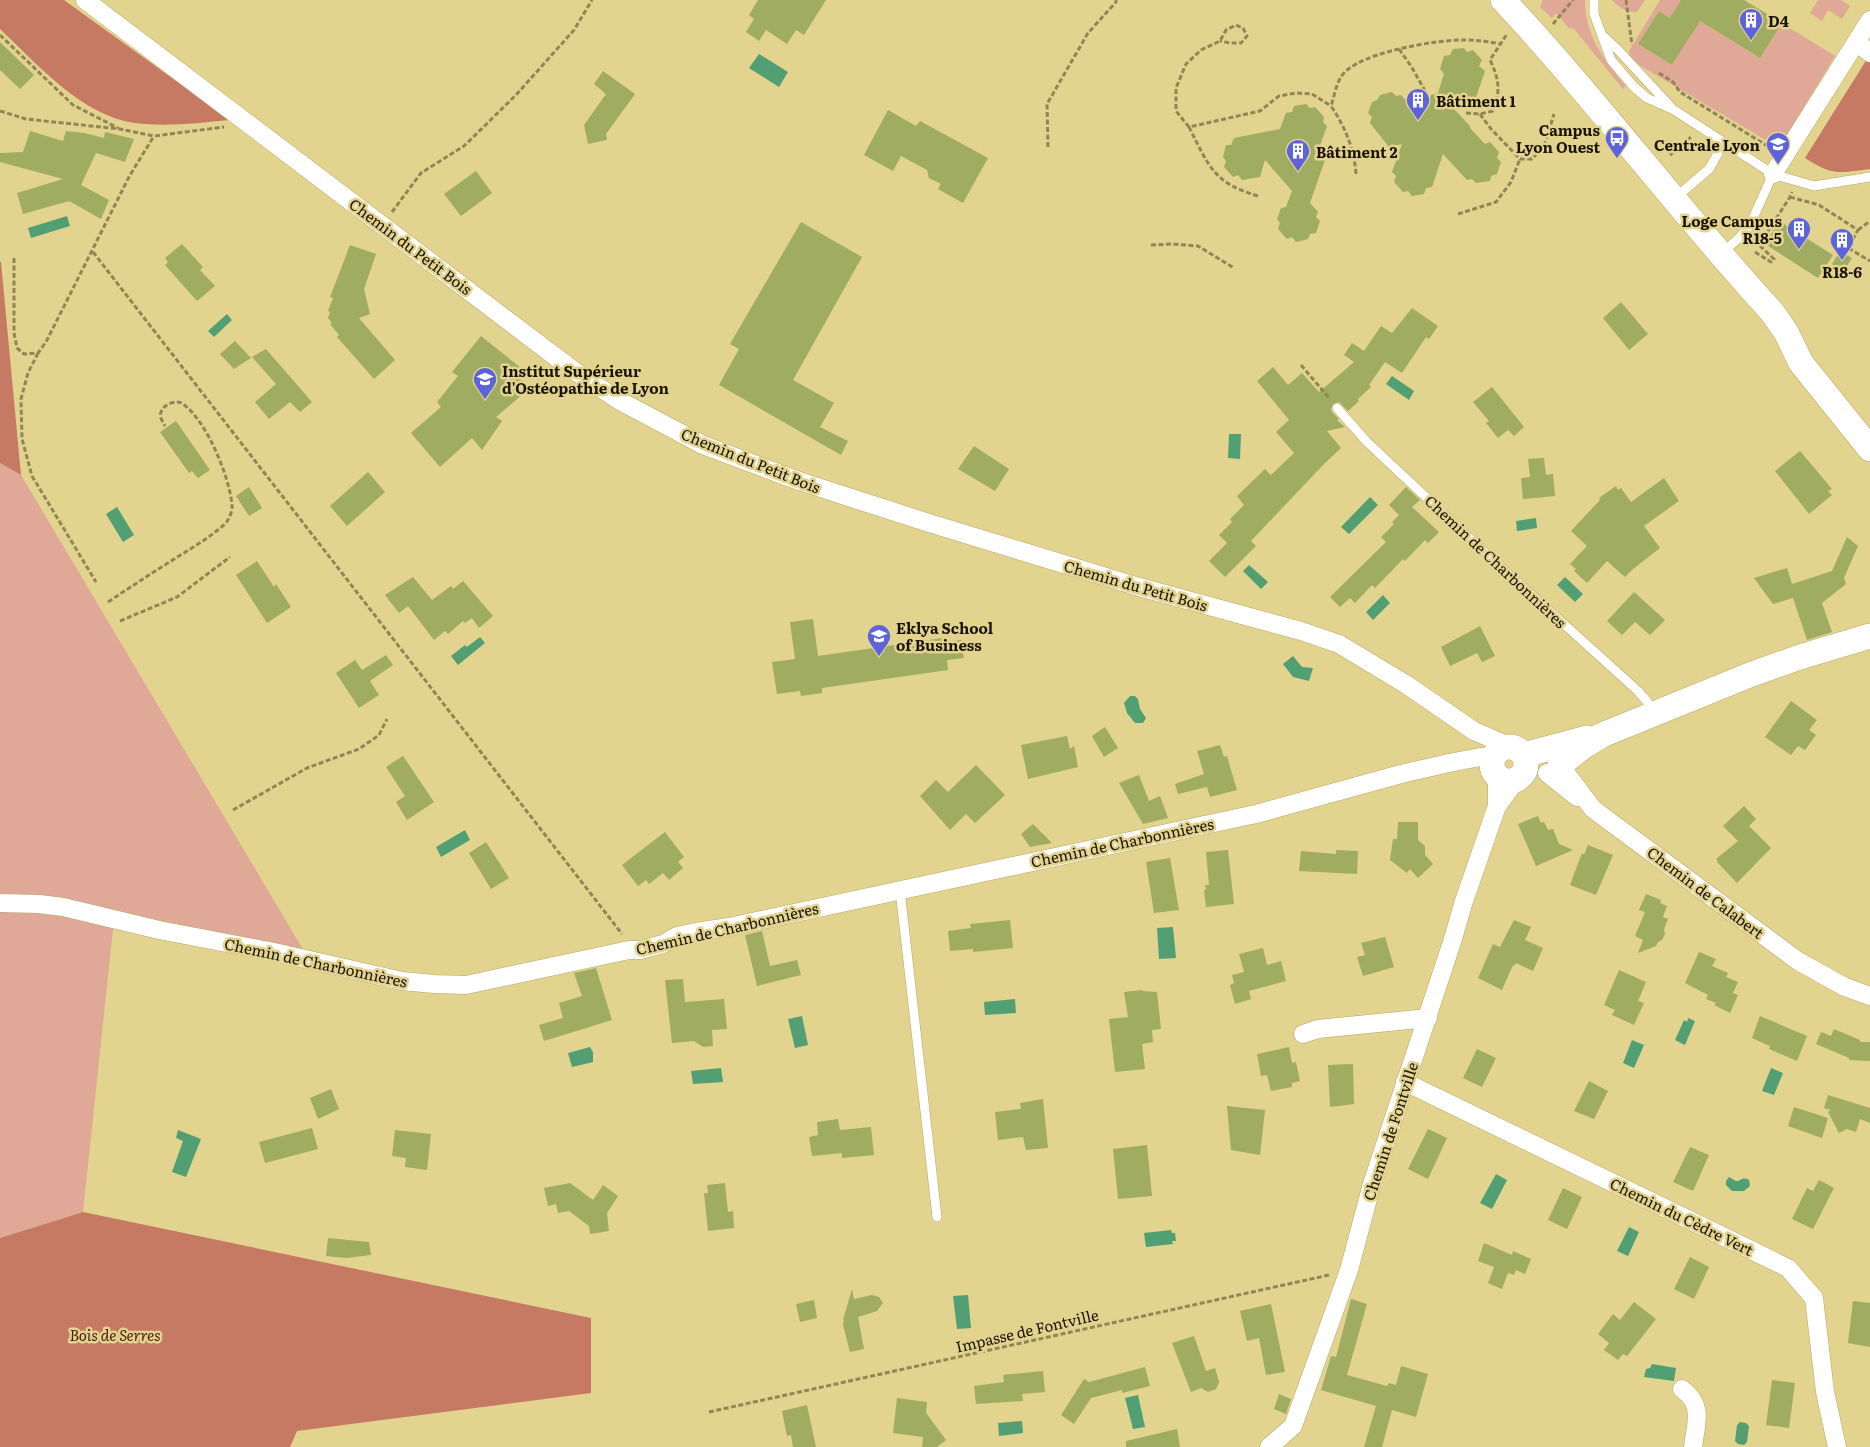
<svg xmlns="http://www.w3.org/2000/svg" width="1870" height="1447" font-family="Literata,serif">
<rect width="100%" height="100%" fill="#e2d38f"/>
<path fill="#e0a897" d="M1543,0H1585C1585,35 1604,61 1626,86L1623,89L1574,29L1569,28L1556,13L1552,18L1540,7Z
M1612,0H1645L1637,12C1627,13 1619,7 1612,0Z
M1660,0H1681L1677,22L1659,11L1638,44L1672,65L1693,32V17L1760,58L1782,23L1835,56L1783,141L1774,145L1634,62L1630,57L1629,51Z
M1818,0H1841L1850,6L1842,19L1828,10L1822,21L1810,13Z
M0,463L21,475L304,951L113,929L83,1212L0,1238Z"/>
<path fill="#c67a64" d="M0,0H64L230,120C198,123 167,127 135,123C82,116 37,64 0,29Z
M1867,59L1870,61V169C1838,173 1833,176 1805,158Z
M0,261L1,262L21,475L0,463Z
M83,1212L591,1318V1393L297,1431L290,1447H0V1238Z"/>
<path fill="#539f74" d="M759,54L788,72L779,87L749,68Z
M67,216L70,226L31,238L28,228Z
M227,314L232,320L214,337L208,331Z
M1392,376L1414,391L1409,400L1386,384Z
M1229,434H1241L1240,459L1228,458Z
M1370,497L1378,505L1349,534L1341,527Z
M117,507L134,535L123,542L106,514Z
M1536,518L1537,528L1517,531L1516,521Z
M1249,565L1268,582L1261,589L1243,571Z
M1565,577L1583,594L1575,602L1557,585Z
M1383,595L1390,603L1373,620L1366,612Z
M480,637L485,643L458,665L451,656L465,645L467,647Z
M1293,656L1302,667L1313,668L1309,681L1293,677L1283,664Z
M1130,696H1135L1138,699L1140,709L1146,718L1143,723H1135L1127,713L1124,703Z
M465,830L470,840L441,857L436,847Z
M1173,927L1176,958L1159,959L1157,928Z
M1015,999L1016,1013L985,1015L984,1002Z
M802,1016L808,1045L795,1048L788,1019Z
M1688,1018L1695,1021L1685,1045L1675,1040L1684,1020L1687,1022Z
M1632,1040L1644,1045L1634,1068L1623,1063Z
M590,1047L593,1052V1062L572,1067L568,1053Z
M721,1068L723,1082L693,1084L691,1071Z
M1771,1068L1783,1073L1774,1095L1762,1091Z
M178,1130L201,1139L186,1177L172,1172L183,1141L176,1138Z
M1496,1174L1507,1180L1492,1209L1480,1203Z
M1729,1177L1736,1181C1742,1181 1742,1176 1749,1180L1750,1186L1744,1191H1732L1726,1185V1181Z
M1629,1227L1639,1232L1628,1256L1617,1251Z
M1171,1230L1172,1233H1175L1176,1241H1172L1173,1244L1146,1247L1144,1233Z
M968,1295L971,1328L957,1329L953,1296Z
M1652,1364L1676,1368L1674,1381L1644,1377L1646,1369L1650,1368Z
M1138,1395L1145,1427L1133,1429L1125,1398Z
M1022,1421L1023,1433L999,1436L998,1423Z
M1740,1422L1746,1423L1749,1426L1747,1442L1744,1445L1738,1444L1735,1441L1737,1425Z"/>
<path fill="#9fac61" d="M758,0H826L804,35L796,30L787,44L766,30L759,41L746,32L754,19L749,15Z
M1681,0H1744L1782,23L1760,58L1700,21L1672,65L1638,44L1659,11L1670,18Z
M0,42L34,75L20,89L0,70Z
M1464,48L1467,52L1473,50L1482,60L1479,66L1485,71L1474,103L1453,108L1470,126V128L1485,144L1490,142L1499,152L1497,158L1501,162L1497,174L1491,176L1490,181L1476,183L1472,179L1467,180L1443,154L1432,187L1426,188L1424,194L1412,196L1408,191L1403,192L1394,182L1396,176L1392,172L1402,144L1389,147L1370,123L1372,117L1368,113L1372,102L1377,100L1380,95L1392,92L1396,96L1401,95L1409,104L1429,100L1431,95L1438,93L1444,74L1440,69L1444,56L1450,55L1453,49Z
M603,71L635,94L606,134L607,140L588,144L584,125L606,94L594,84Z
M1306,104L1310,108L1315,107L1324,117L1323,122L1327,126L1317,154L1328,151L1310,203L1318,212L1316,217L1320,221L1316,233L1310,234L1308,239L1296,242L1292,237L1287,239L1278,229L1280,223L1277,219L1281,208L1286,207L1292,191L1265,160L1260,177L1242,180L1238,175L1233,177L1224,167L1226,161L1223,157L1226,145H1231L1234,138L1280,129L1286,113L1292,112L1294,106Z
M888,110L916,126L920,121L988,158L963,203L938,189L941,184L929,178L927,170L901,156L893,171L864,155Z
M30,131L63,141L66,131L84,133L104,138L105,132L134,139L125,162L96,153L81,185L109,200L101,219L69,201L23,214L17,193L63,179L0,162V153L23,152Z
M476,171L492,193L461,216L444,194Z
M1779,221L1833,255L1818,278L1765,244Z
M801,222L862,257L793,380L834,403L820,427L848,441L841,455L719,385L739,349L730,344Z
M182,244L203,267L200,270L215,286L197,301L165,265L168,262L165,258Z
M350,245L376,254L364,289L370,314L359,318L395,360L374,379L337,337L339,335L330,324L332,323L328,318L330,312L328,311L333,298L330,297Z
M1840,251L1852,258L1843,272L1832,264Z
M1621,302L1648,334L1629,350L1603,318Z
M1412,308L1438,326L1429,339L1426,337L1402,373L1385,362L1369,385L1371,387L1358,399L1359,401L1348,411L1339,402L1333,404L1331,409L1332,412L1339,419L1337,420L1345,427L1327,431L1341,448L1324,464L1251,541L1256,546L1225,577L1209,561L1227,543L1219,535L1232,522L1230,519L1244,505L1237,496L1265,469L1271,475L1294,453L1276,432L1289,420L1257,381L1273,367L1288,385L1302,373L1319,392L1354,362L1344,355L1352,343L1364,351L1381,326L1392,333Z
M481,336L522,369L517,376L530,388L496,417L502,421L482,450L472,438L440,467L411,433L441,407L437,402L458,376L452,372Z
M235,341L251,358L234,369L220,354Z
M266,349L312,402L300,412L290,402L269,419L255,402L276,384L252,357Z
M1492,387L1524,427L1514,436L1508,430L1498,438L1486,423L1489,421L1473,402Z
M176,421L210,470L198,478L192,471L189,473L160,432Z
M974,446L1009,469L995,491L958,469Z
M1800,451L1832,489L1828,491L1832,495L1809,514L1775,471Z
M1544,458L1546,475L1553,474L1555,496L1523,499L1521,478L1530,477L1528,459Z
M368,472L385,492L347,526L330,506Z
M1664,478L1679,501L1644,526L1660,548L1633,569L1625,577L1607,561L1587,583L1574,571L1576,569L1570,564L1587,546L1571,531L1600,500L1599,498L1616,486L1618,490L1621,488L1631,502Z
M249,487L262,508L249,516L236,496Z
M1406,487L1420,500L1412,507L1439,532L1428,543L1425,540L1405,561L1403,559L1375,588L1372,585L1355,603L1350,598L1340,607L1330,597L1386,542L1381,537L1394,524L1392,522L1399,515L1389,505Z
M1847,537L1858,546L1844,578L1846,584L1822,603L1832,632L1807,640L1793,598L1773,604L1754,578L1787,568L1792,584L1832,571Z
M257,561L274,587L276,584L291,607L267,623L236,575Z
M413,577L432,600L451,586L453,589L463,581L493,616L479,628L472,618L465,623L463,621L448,634L445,631L434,640L408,606L399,613L385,595Z
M1634,592L1665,620L1650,635L1635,622L1622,635L1607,621Z
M813,619L818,656L943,638L944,642L961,640L964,658L947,660L948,670L822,688V693L801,696L800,691L777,694L772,662L795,659L790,622Z
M1480,626L1495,656L1482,662L1477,653L1450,666L1441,647Z
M386,655L393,665L370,681L379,695L359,708L336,673L355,660L362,670Z
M1791,701L1817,720L1809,730L1816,735L1805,750L1798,746L1791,755L1765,737Z
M1105,727L1118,748L1104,757L1092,736Z
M1067,736L1070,749L1074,746L1078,767L1028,779L1021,745Z
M1220,745L1224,757L1227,756L1237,790L1210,797L1207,787L1178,794L1175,784L1204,774L1197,751Z
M403,756L434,802L407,820L396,802L405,796L386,767Z
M976,765L1005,795L975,823L966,814L950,830L920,796L936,780L948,792Z
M1139,775L1149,801L1160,796L1168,818L1143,824L1119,783Z
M1744,806L1756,819L1749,826L1771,848L1737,883L1717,862L1718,861L1716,859L1738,841L1723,826Z
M1538,816L1541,823L1544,822L1548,830L1553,829L1559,844L1573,850L1536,866L1518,824Z
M1398,822H1418V840L1425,846V855L1433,864L1418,878L1410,869L1407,873L1390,860L1393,839H1397Z
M1033,824L1052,843L1030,847L1021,834Z
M665,832L684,857L678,862L683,868L669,880L663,873L649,884L646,880L638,886L622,865Z
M486,842L509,878L491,889L469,853Z
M1588,845L1613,855L1596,895L1570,885L1582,853L1584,855Z
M1228,850L1234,904L1206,907L1204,890H1206L1205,885H1209L1206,852Z
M1336,850L1358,851L1357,874L1299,871L1301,851L1336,854Z
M1170,858L1179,910L1154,913L1146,862Z
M1646,894L1661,900L1660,903L1667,906L1663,917L1668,919L1664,929L1665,934L1662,940L1658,942L1656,946L1638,953L1643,940L1635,936L1645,912L1639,910Z
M1010,920L1013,948L973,952V949L950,951L948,931L971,928L970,924Z
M1514,920L1531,927L1525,940L1543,948L1533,971L1516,963L1514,966L1513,965L1502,990L1478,978L1493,944L1500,947Z
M762,931L770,966L797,960L801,975L757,986L745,935Z
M1385,937L1394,967L1363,976L1357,957L1365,955L1361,943Z
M1263,948L1267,965L1281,961L1286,981L1249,991L1251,999L1235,1004L1230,985L1234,983L1232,975L1244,972L1239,954Z
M1699,952L1716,959L1712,966L1728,973L1726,977L1738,982L1733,993L1738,995L1730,1013L1714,1005L1716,1003L1706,999L1708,995L1685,983Z
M596,968L612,1020L544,1041L539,1025L563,1018L559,1003L582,996L574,973Z
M1619,970L1646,982L1638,1001L1644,1003L1634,1025L1612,1015L1615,1010L1604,1005Z
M683,979L685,1002L724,999L727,1029L712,1030L713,1046L703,1047L694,1041L672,1043L665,980Z
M1142,990V991L1157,992L1161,1029L1152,1030L1153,1042L1142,1044L1145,1069L1115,1072L1109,1019L1128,1017L1124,992Z
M1760,1016L1807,1036L1797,1061L1769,1049L1770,1046L1752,1038Z
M1834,1029L1860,1040V1042H1870V1061L1849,1060V1058L1816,1044L1821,1032L1831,1036Z
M1289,1047L1292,1063L1296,1062L1300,1081L1292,1083V1087L1271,1091L1267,1075L1261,1076L1257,1054Z
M1477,1049L1496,1058L1482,1087L1463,1078Z
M1353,1064L1354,1104L1330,1107L1328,1065Z
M1589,1081L1608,1091L1594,1119L1574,1111Z
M331,1089L339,1109L318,1119L310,1098Z
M1828,1095L1870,1108V1123L1860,1119L1856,1132L1847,1129L1839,1133L1828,1112L1831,1110L1824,1108Z
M1043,1099L1048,1148L1026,1150L1023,1137L998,1140L995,1112L1021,1109L1020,1103Z
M1227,1106L1265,1110L1260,1155L1231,1150Z
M1794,1107L1828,1118L1822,1138L1788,1126Z
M838,1119L840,1130L871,1127L874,1155L842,1158V1153L812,1156L809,1137L818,1135L817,1122Z
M312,1128L318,1149L265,1163L259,1142Z
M1428,1129L1447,1138L1428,1179L1408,1169Z
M395,1130L431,1134L427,1170L405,1167L406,1158L392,1156Z
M1147,1145L1152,1196L1118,1199L1113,1149Z
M1690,1147L1709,1155L1693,1191L1673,1182Z
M1819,1180L1834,1188L1813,1229L1792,1219L1807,1188L1813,1191Z
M570,1183L593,1200L603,1185L618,1196L607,1213L609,1231L590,1234L589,1226L569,1211L558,1213L556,1204L548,1206L544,1188Z
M725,1183L728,1212L733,1211L734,1228L708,1231L704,1193H708L707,1185Z
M1563,1188L1582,1197L1567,1229L1548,1220Z
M328,1238L369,1242L371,1255L346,1258L326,1256Z
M1484,1243L1512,1255L1513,1251L1531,1259L1525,1274L1516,1270L1514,1275L1508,1273L1502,1289L1488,1283L1494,1267L1478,1261Z
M1690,1257L1709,1267L1694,1299L1674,1289Z
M852,1289L854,1299L872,1295L879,1297L883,1303L877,1311L858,1317L864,1349L850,1352L843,1325L844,1320H843Z
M1351,1299L1367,1304L1347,1375L1387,1386L1389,1383L1396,1385L1401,1366L1428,1374L1416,1417L1392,1410L1382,1447H1364L1376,1406L1321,1390L1331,1356L1336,1357Z
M814,1300L817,1318L800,1322L796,1304Z
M1853,1301L1870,1303V1347L1848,1343Z
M1634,1302L1656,1319L1627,1356L1623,1354L1618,1360L1604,1350L1609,1343L1598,1334L1613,1314L1620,1320Z
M1271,1304L1285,1372L1266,1375L1259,1338L1247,1341L1240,1311Z
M1194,1336L1206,1371L1215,1368L1219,1382L1216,1389L1208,1392L1201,1388L1191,1392L1172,1343Z
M1145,1367L1150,1386L1122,1393V1390L1091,1398L1074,1424L1061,1415L1084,1379L1089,1382Z
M1043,1371L1045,1392L1022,1394L1023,1401L976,1404L974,1386L1004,1382L1003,1375Z
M1772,1380L1795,1383L1789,1428L1766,1425Z
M1279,1394L1291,1399L1286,1414L1274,1409Z
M897,1398L927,1402L926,1413L946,1440L937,1447H922L923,1437L893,1433Z
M807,1405L816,1447H793L791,1435L787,1436L782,1411Z
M1177,1429L1180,1447H1126V1441Z"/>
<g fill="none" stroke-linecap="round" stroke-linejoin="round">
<g stroke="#b8a866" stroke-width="10">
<path id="lane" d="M1594,0V14L1611,60L1634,87L1647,98L1674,110L1773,174L1814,186L1870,177
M1602,35L1619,51L1671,107
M1675,198L1709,169L1724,143
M1722,253L1740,237L1750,225L1773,174
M1337,408L1367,442L1493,560L1638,691L1655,711
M900,890L937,1217"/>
</g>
<g stroke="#b8a866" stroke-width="19">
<path id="street" d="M85,0L573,370L620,401L703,445L799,481L929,523L1139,587L1301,631L1339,644L1407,685L1474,731L1509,746
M1856,42L1870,53
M1773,174L1870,20
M1560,765L1593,809L1798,961L1845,987L1870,996
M1547,773L1577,797
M1497,806L1518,778
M0,903L39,904L63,907L159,930L274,952L402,981L434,984L466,985L629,950H640L663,944L677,936L696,932L729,927L1256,814L1401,774L1449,763L1480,757L1493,758
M1303,1034L1318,1029L1428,1018
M1405,1082L1788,1268L1814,1298L1825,1392L1837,1447
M1682,1389C1704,1405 1696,1423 1693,1447
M1269,1447L1293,1426L1349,1270L1372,1184L1452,942L1464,901L1497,806V776"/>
</g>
<g stroke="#b8a866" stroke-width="26">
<path id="secondary" d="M1503,0C1597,100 1679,211 1772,312L1786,332L1801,363L1870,449
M1492 764a17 17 0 1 1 34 0a17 17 0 1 1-34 0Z
M1524,755L1587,738
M1560,765L1584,746L1602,735L1752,674L1800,657L1870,636"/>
</g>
<path stroke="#918656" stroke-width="3" stroke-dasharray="5 2.5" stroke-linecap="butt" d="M1626,0L1632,45
M1553,24L1573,0
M0,35L73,105L118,128
M1399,49L1411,66L1424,89L1423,105
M1659,73L1673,82L1680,92L1769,147
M0,111L26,119L120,129L154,136L224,127
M1466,113L1480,114L1493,111C1501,90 1499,79 1490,60L1507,34
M1480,114L1491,129L1520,159H1532L1544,146L1554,114
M1189,127L1176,111V88L1186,64L1201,50L1220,41L1226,30L1236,25L1243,28L1247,36L1241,43H1230L1220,41
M1048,147L1047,104L1088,33L1116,2V0
M1670,155L1692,136
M1356,174C1354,148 1345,127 1331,106C1334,97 1336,85 1341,77C1355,53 1435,40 1462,40C1475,40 1487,41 1500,44
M1258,196C1213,183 1209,166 1189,127L1260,111L1279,96L1296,93L1312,94L1331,106
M1790,197L1819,205L1858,230L1848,248L1870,261
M392,212L421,173L464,146L516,95L574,30L592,0
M1458,214L1496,202L1511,182L1520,159
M1858,230L1870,221
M1151,245L1173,244L1198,246L1234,268
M93,252L622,934
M1755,252L1771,262L1774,259L1759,245L1790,197L1792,192
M14,258V333L17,348L24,354L38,353L46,342L130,175L154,136
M38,353L28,373L21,399L22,439L32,476L96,582
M1301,365L1330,399
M108,602C132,586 155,571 179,556C195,546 212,536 226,523C229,519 233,510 232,506C230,477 206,420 183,404C177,399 164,404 161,412C159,417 163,422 165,426
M120,621L177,597L230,557
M233,810L307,768L359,749L379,735L387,719
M709,1412L1329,1275"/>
<use href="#lane" stroke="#fff" stroke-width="9"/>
<use href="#street" stroke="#fff" stroke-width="18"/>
<use href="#secondary" stroke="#fff" stroke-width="25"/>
</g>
<defs>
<g id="building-pin" transform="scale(1.25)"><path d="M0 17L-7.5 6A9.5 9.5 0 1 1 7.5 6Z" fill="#5d63db" stroke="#e2d38f"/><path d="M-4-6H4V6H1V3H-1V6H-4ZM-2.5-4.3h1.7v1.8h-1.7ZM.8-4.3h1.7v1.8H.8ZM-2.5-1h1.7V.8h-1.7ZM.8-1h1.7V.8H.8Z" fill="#fff"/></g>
<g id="bus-pin" transform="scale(1.25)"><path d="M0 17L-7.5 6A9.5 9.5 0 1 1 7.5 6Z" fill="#5d63db" stroke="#e2d38f"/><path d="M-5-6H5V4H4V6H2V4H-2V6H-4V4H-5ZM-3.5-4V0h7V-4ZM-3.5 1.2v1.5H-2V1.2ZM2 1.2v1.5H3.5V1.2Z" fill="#fff"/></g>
<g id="university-pin" transform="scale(1.25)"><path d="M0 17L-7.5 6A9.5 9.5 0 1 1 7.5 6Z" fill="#5d63db" stroke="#e2d38f"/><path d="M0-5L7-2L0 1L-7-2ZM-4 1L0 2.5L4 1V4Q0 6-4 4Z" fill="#fff"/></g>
</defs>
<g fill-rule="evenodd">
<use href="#building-pin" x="1751" y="20"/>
<use href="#building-pin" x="1418" y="100"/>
<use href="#bus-pin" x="1617" y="138"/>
<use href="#university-pin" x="1778" y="144"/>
<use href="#building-pin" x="1298" y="151"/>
<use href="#building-pin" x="1799" y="229"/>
<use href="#building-pin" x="1842" y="240"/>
<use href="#university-pin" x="485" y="379"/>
<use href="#university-pin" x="879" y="636"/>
</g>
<g text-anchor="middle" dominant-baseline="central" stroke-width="5" stroke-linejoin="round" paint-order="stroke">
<g font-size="15" font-weight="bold" fill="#191300" stroke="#e2d38f" text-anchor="start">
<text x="1768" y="20">D4</text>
<text x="1436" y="100">Bâtiment 1</text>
<text x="1600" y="129" text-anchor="end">Campus<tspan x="1600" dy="17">Lyon Ouest</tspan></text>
<text x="1760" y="144" text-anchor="end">Centrale Lyon</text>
<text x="1316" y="151">Bâtiment 2</text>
<text x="1782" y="220" text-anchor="end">Loge Campus<tspan x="1782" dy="17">R18-5</tspan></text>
<text x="1842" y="271" text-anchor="middle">R18-6</text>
<text x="502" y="370">Institut Supérieur<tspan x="502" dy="17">d'Ostéopathie de Lyon</tspan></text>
<text x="896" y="627">Eklya School<tspan x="896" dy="17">of Business</tspan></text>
</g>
<g font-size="15" fill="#191300" stroke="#e2d38f">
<text transform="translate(411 246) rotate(37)">Chemin du Petit Bois</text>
<text transform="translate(751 460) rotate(22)">Chemin du Petit Bois</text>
<text transform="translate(1496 561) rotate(43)">Chemin de Charbonnières</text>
<text transform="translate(1136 585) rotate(16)">Chemin du Petit Bois</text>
<text transform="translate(1122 842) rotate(-12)">Chemin de Charbonnières</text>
<text transform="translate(1706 892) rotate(37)">Chemin de Calabert</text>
<text transform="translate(727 928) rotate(-13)">Chemin de Charbonnières</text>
<text transform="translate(316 962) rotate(12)">Chemin de Charbonnières</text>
<text transform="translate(1390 1131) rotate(-72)">Chemin de Fontville</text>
<text transform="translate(1682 1216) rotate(26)">Chemin du Cèdre Vert</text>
<text transform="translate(1027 1330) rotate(-13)">Impasse de Fontville</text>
</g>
<g font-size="15" font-style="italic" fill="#4c1b0c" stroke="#e2d38f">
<text x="115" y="1334">Bois de Serres</text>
</g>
</g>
</svg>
